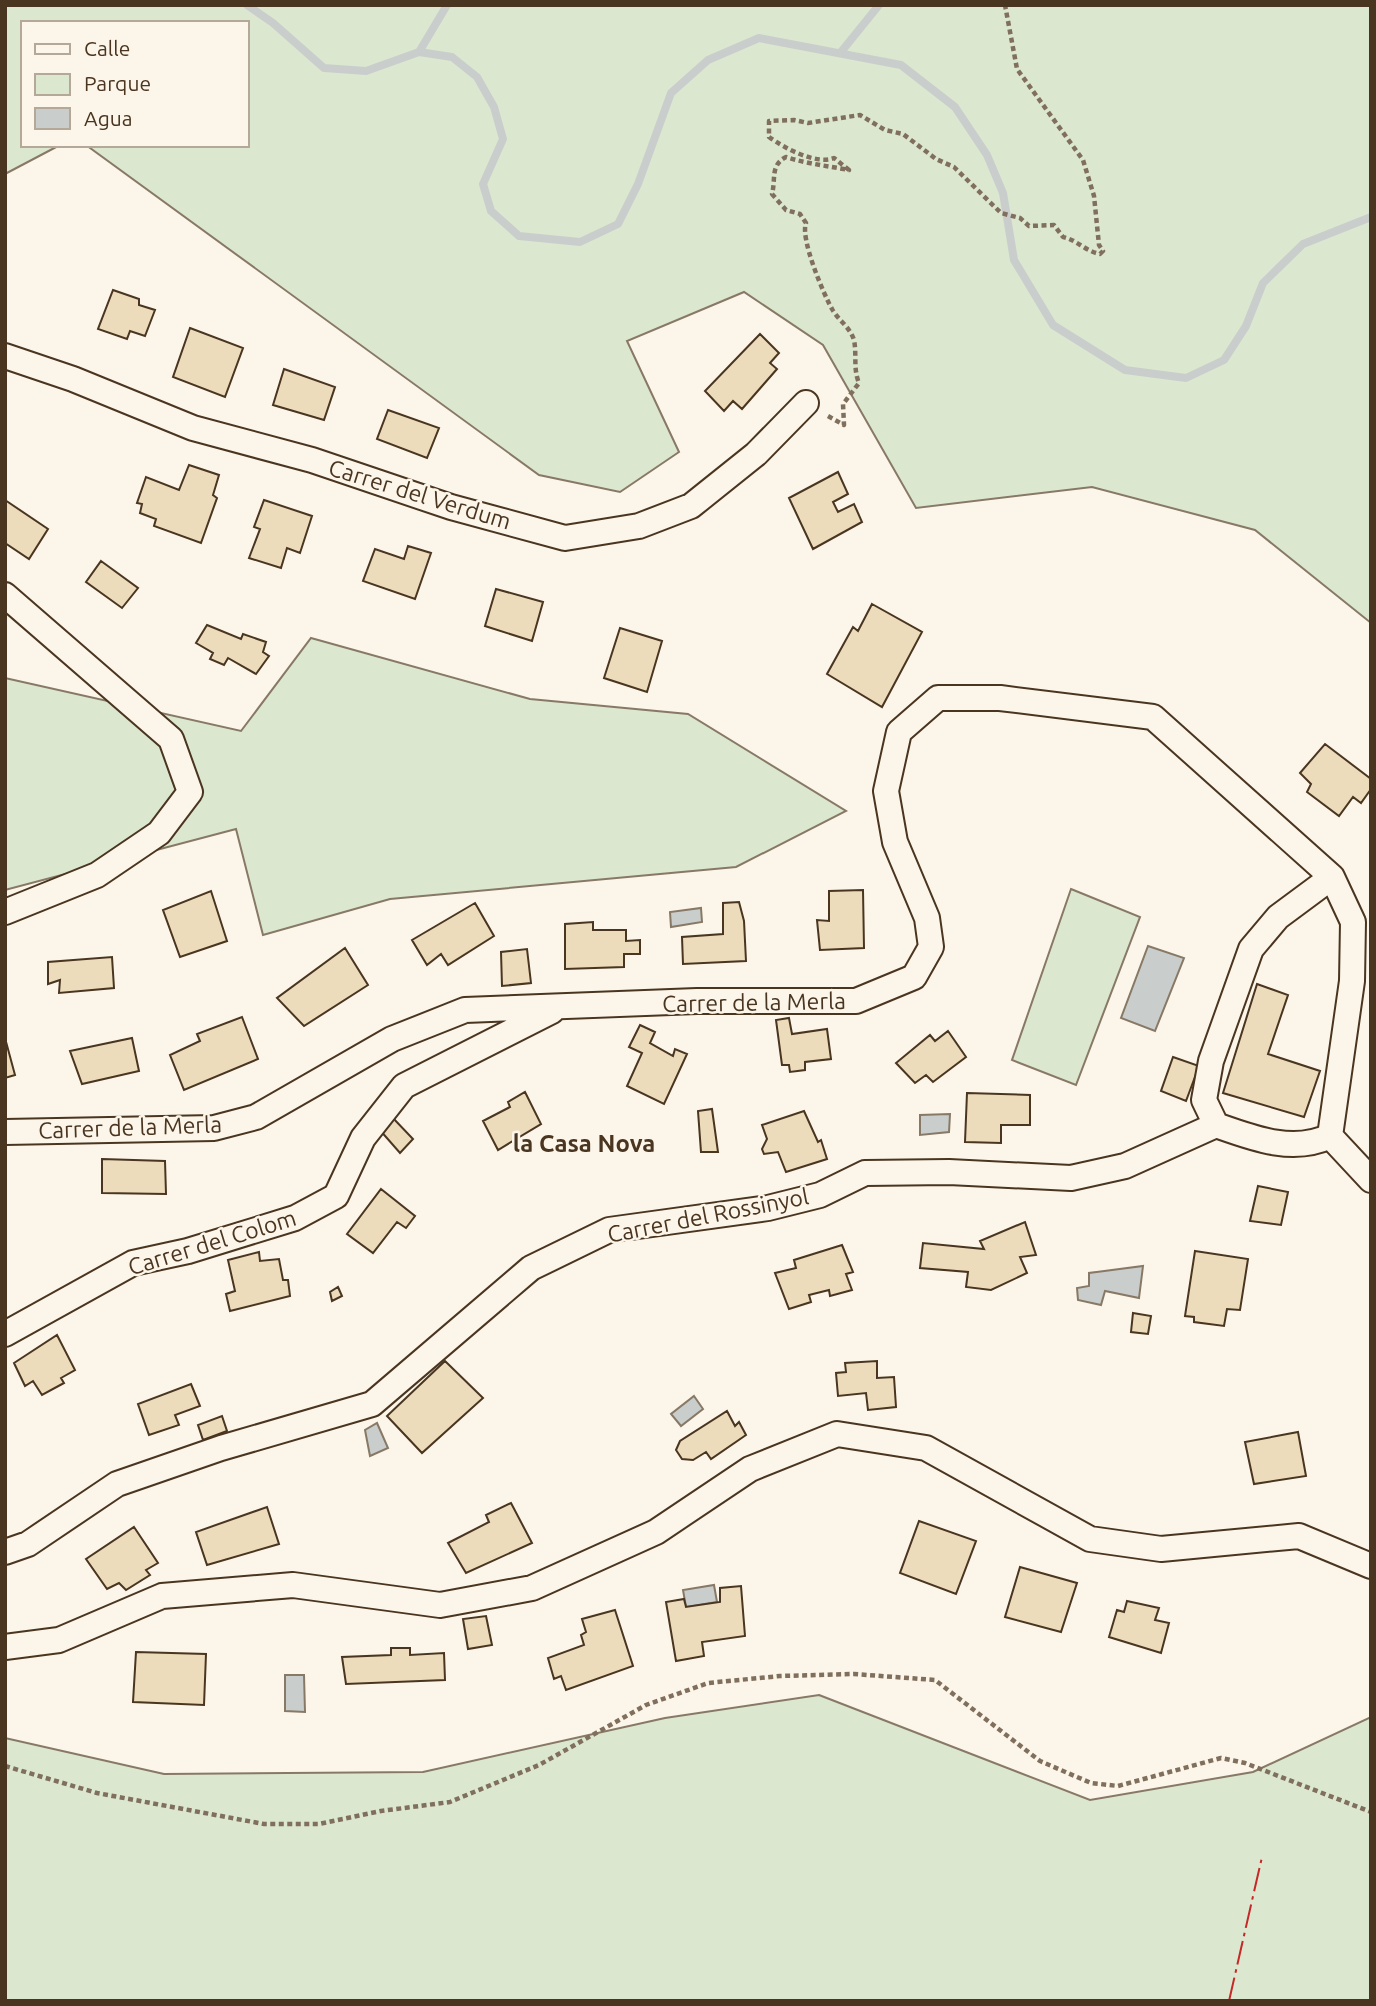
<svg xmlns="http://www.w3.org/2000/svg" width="1376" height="2006" font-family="Ubuntu,sans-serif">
<rect width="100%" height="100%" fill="#fbf6e9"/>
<path fill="#dce7d0" stroke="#887966" stroke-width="2" d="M5,5H1371V623L1255,530L1092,487L916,508L823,345L744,292L627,341L679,452L620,492L539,475L86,145H247V23H23V145H60L5,174Z
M311,638L530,699L688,714L846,811L736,867L390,899L263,935L236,829L5,890V678L241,731Z
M1071,889L1140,917L1076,1085L1012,1060Z
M819,1695L1090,1800L1253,1772L1371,1717V2001H5V1738L164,1774L423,1772L665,1718Z"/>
<path fill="#c9cecd" stroke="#887966" stroke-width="2" d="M701,908L702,922L671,927L670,912Z
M1148,946L1184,958L1155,1031L1121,1018Z
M950,1114L949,1132L920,1135V1115Z
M1143,1266L1139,1298L1105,1291L1101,1305L1078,1300L1077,1288L1089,1286V1273Z
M694,1396L703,1409L681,1426L671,1414Z
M377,1423L388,1448L370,1456L365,1430Z
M714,1585L717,1602L686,1607L683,1590Z
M285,1675H304L305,1712L285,1711Z"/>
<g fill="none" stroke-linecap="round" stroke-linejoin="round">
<path stroke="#c9cecd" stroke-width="8" d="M247,5L273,23L324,68L366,71L419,52L452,57L477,77L494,107L503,139L483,184L491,211L519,236L580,242L618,224L638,184L671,93L708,60L759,38L901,65L955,107L987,155L1003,193L1014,260L1053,325L1125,370L1186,378L1224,360L1246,326L1263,283L1303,244L1371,217
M419,52L447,5
M841,52L879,5"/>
</g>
<path fill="#ecdcbc" stroke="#4a3520" stroke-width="2" d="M113,290L139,299V305L155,310L145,336L130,331L127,339L98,329Z
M190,328L243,348L225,397L173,377Z
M760,334L779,353L770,363L777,369L742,409L733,401L724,411L705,391Z
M284,369L335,387L324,420L273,405Z
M388,410L439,428L427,458L377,439Z
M189,465L219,475L213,495L217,498L201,543L154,526L156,519L140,513L142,504L137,503L146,477L179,490Z
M838,472L848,494L833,502L838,512L854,504L862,522L813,549L789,498Z
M5,500L48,529L29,559L5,543Z
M264,500L312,516L300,553L287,548L281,568L249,558L260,529L254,527Z
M408,546L431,553L415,599L363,581L375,549L404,559Z
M101,561L138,588L122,608L86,582Z
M496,589L543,602L532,641L485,626Z
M872,604L922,632L882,707L827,674L853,627L858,631Z
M207,625L241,639L243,634L266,642L263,652L269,656L256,674L228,658L224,665L210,659L213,653L196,643Z
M620,628L662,641L647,692L604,678Z
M1325,744L1371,779V789L1361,803L1353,797L1339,816L1307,792L1311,784L1300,773Z
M863,890L864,948L820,950L817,920L829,921V891Z
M211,891L227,941L180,957L163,910Z
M739,902L744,921L746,961L683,964L682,937L723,934V903Z
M475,903L494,936L448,965L441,954L427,965L412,940Z
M593,922V930H626V941L640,940V954H624V967L565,969V924Z
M345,948L368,985L304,1026L277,998Z
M527,949L531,983L502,986L501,952Z
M112,957L114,988L59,993L60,980L48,984V962Z
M1257,984L1288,995L1268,1054L1320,1071L1304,1117L1223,1093Z
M242,1017L258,1059L184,1090L170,1055L200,1041L197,1034Z
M789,1018L792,1034L827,1029L831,1059L805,1062V1070L790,1072L789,1065H782L776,1020Z
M640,1025L655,1032L650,1043L673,1056L675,1049L687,1054L664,1104L627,1086L642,1053L629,1047Z
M948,1031L966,1057L933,1082L926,1075L915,1083L896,1063L930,1035L935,1041Z
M5,1038L15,1075L5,1078Z
M132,1038L139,1071L82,1084L70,1051Z
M1173,1057L1199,1066L1186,1101L1161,1091Z
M525,1092L541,1124L498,1150L483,1121L510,1107L508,1102Z
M967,1093L1030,1095V1125H1001V1143L965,1142Z
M712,1109L718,1152H701L698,1111Z
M804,1111L818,1142L821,1140L827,1159L786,1172L778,1152L764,1154L762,1149L767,1139L762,1125Z
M392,1117L413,1139L400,1153L379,1129Z
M102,1159L165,1161L166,1194L102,1193Z
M1258,1186L1288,1192L1281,1225L1250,1221Z
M381,1189L415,1216L406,1228L397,1222L373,1253L347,1234Z
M1025,1222L1036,1255L1020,1257L1027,1273L991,1290L966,1287L968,1272L920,1268L923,1243L984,1249L980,1241Z
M842,1245L853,1272L846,1274L852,1290L830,1296L829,1290L809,1295L811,1302L789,1309L775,1273L796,1268L794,1260Z
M1195,1251L1248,1259L1240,1310L1227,1309L1224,1326L1194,1322V1317L1185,1316Z
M259,1252L260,1261L279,1259L283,1280H288L290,1296L230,1311L226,1294L235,1291L228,1260Z
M338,1287L342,1296L332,1301L330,1292Z
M1133,1313L1151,1316L1148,1334L1131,1332Z
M57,1335L75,1370L61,1378L64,1383L42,1395L33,1381L25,1386L14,1363Z
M445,1361L483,1398L422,1453L387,1416Z
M877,1361V1378L894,1377L896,1407L868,1410L866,1393L838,1396L836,1373L846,1372L845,1363Z
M191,1384L200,1406L175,1415L179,1425L149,1435L138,1404Z
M727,1411L735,1426L739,1422L746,1435L711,1459L706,1452L693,1460L682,1459L676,1450L680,1441Z
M222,1416L227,1431L203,1440L198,1425Z
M1298,1432L1306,1476L1254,1484L1245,1442Z
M511,1503L532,1543L466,1573L448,1543L489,1522L486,1515Z
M267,1507L279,1544L207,1565L196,1532Z
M919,1521L976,1541L956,1594L900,1573Z
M134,1527L158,1563L146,1570L150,1575L126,1590L119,1583L107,1589L86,1559Z
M1020,1567L1077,1583L1061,1632L1005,1617Z
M741,1586L745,1636L702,1642L704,1656L676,1661L666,1602L684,1599L686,1607L720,1602V1588Z
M1127,1601L1159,1608L1155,1620L1169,1623L1161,1653L1109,1637L1117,1610L1124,1612Z
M615,1610L633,1666L566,1690L561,1676L554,1679L548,1658L584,1645L581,1635L586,1632L582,1619Z
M486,1616L492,1645L468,1649L463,1619Z
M391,1648H410V1655L444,1653L445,1680L346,1684L342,1657L391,1655Z
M136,1652L206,1654L204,1705L133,1702Z"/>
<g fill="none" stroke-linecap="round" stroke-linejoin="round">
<g stroke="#4a3520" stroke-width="28">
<path id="street" d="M5,356L73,379L193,428L312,460L451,507L565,538L639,526L691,506L756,454L806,403
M5,595L171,739L190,792L159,833L97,875L5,912
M1216,1125L1204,1100L1211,1061L1251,949L1278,917L1332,877
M5,1132L214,1128L256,1117L392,1039L465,1010L697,1001H856L914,977L931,947L927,918L895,842L886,791L899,732L938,698H1000L1153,717L1332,877L1353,922L1352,981L1330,1136
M1330,1136L1371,1180
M5,1334L133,1263L188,1251L295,1218L336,1196L363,1138L404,1086L552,1011
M5,1552L28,1544L117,1484L221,1448L372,1404L531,1268L609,1230L768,1208L820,1195L865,1173L949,1172L1071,1178L1125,1166L1216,1125C1253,1138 1293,1154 1330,1136
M5,1647L59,1640L162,1596L293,1585L440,1605L532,1588L656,1532L750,1469L837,1434L926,1448L1090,1539L1161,1549L1299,1536L1371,1566"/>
</g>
<path stroke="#7f6f5c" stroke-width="4.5" stroke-dasharray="5 3.5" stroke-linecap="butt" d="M828,416L844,425L843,404L859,383C853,369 857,355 854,340C850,327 838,320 832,309C823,293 800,238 806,223L800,214L786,210L772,194C776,179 770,165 786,157C808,164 828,166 849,170L834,158C816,165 784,148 769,137V121L794,120L808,123L860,115L885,130L903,134L936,159L954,167L1001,213L1020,218L1029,226L1054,225L1063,237C1077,240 1085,251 1100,254L1103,251L1099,245L1094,196L1083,160L1017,69L1005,5
M5,1766L97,1793L264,1824H319L381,1811L450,1802L539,1765L646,1705L708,1683L780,1676L854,1674L935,1680L1040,1761L1091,1783L1118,1786L1221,1758L1245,1763L1371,1812"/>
<use href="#street" stroke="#fbf6e9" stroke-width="24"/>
<path stroke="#c62828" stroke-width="2" stroke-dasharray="24 5 3.5 5" stroke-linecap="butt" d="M1229,2001L1262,1857"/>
</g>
<g text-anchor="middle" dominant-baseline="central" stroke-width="5" stroke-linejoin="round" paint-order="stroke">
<g font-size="23" fill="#4a3520" stroke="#fbf6e9">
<text transform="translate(420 494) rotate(17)">Carrer del Verdum</text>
<text transform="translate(754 1002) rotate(-1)">Carrer de la Merla</text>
<text transform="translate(130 1127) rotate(-2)">Carrer de la Merla</text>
<text transform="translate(708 1215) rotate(-11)">Carrer del Rossinyol</text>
<text transform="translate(212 1242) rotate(-17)">Carrer del Colom</text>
</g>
<g font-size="24" font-weight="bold" fill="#4a3520" stroke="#fbf6e9">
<text x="584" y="1143">la Casa Nova</text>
</g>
</g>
<rect width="1376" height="2006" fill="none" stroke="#4a3520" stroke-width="14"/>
<rect x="21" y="21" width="228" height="126" fill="#fbf6e9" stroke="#b4a999" stroke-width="2"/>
<rect x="35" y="44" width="35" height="10" fill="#fbf6e9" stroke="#b4a999" stroke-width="2"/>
<text x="84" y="56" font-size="21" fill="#4a3520">Calle</text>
<rect x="35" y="74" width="35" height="21" fill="#dce7d0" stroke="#b4a999" stroke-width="2"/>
<text x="84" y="91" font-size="21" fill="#4a3520">Parque</text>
<rect x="35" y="108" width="35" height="21" fill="#c9cecd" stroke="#b4a999" stroke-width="2"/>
<text x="84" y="126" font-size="21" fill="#4a3520">Agua</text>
</svg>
